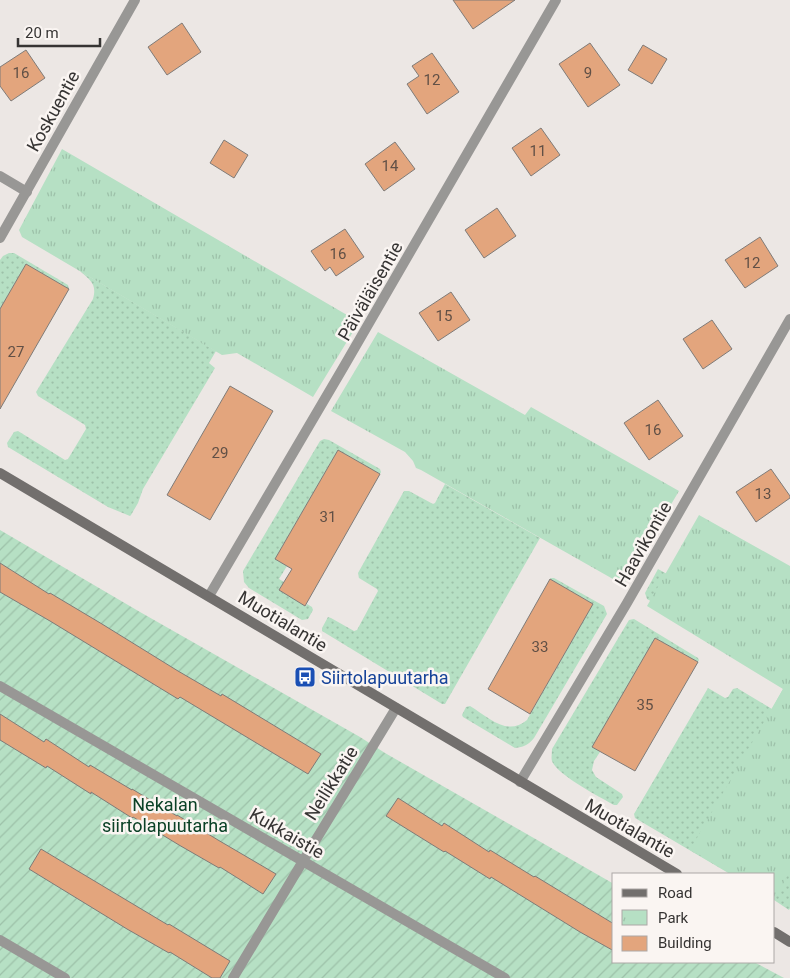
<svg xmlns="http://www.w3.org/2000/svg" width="790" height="978" font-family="Roboto,sans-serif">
<defs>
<pattern id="grass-dots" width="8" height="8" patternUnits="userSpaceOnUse" patternTransform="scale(1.25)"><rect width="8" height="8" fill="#b6e0c4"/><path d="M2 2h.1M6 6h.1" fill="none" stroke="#9dc1a9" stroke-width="1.8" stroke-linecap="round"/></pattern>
<pattern id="park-tufts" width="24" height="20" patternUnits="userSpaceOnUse" patternTransform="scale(1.25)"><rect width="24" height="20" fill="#b6e0c4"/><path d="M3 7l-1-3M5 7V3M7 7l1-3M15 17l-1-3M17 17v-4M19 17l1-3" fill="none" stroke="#9dc1a9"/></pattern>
<pattern id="garden-furrows" width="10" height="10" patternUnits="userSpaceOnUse" patternTransform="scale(1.25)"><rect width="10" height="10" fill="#b6e0c4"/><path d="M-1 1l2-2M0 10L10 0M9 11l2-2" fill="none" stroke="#9dc1a9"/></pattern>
</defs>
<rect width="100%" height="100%" fill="#ece7e4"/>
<path fill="url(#grass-dots)" d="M9,253H14L68,285L69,289L26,264L0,309V260L3,256Z
M80,271L216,351L209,363L215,368L143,489L138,503L131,515L130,516L108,507L8,447L7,443L14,432L18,431L65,460L68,459L86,429L85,425L38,396L36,392L93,299C97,284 91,281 80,271Z
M324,439L329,440L380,469L381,472L380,474L338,450L275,559L287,566L279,579L284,582L279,590L306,606L307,604L312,607L313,610L308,619L302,620L249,588L244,582L243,571L320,441Z
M445,484L540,538L445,704H442L322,631V628L328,617L331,618L354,631L357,630L378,591L377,589L359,578L358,573L404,491H409L433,504L435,503Z
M658,569L676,579L790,655V778L743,874H730L635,818L634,814L708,688L725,698L728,697L733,689L737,688L772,709L783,689L778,675L647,599L645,593Z
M551,578H554L604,606L607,614L534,738C528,745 524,747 515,748L463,717L462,715L466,707L470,706C488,717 507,737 527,720L593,604L550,579Z
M634,619L698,658L699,660L698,662L655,638L593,747L600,752L594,761L592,770L596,777L622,794L623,797L617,805H614C600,797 557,775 552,761C551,758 552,753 552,749L629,620Z
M790,807V908L789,910L774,900V874H760Z"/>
<path fill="url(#park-tufts)" d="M62,149L359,322L313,397L237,353L222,355L22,237L19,230Z
M378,332L525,415L531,407L679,491L625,582L620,583L421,470L416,468L413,461L405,452L331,411Z
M699,515L790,566V871L774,899V874H731L690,850L783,689L647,606Z"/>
<path fill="url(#garden-furrows)" d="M0,530L140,612L360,737L385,753L614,884V962H754L784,978H0Z"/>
<path fill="#e3a57d" stroke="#7f7b78" d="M453,0H515L473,29Z
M182,23L201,52L167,75L148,47Z
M590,43L620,85L588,107L559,64Z
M643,45L667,59L652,84L628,70Z
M26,50L45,78L11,101L0,86V67Z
M432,53L459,92L427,114L407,84L419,76L412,66Z
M541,128L560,155L531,176L512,148Z
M224,140L248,155L234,178L210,163Z
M395,142L415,169L384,191L365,164Z
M497,208L516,236L484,258L465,230Z
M345,229L364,257L336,276L330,267L325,271L311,251Z
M760,237L778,266L745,288L725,260Z
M26,264L69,289L0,409V309Z
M451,292L470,320L438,341L419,313Z
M712,320L732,349L703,369L683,339Z
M230,386L273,411L210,520L167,495Z
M658,400L683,436L649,460L624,423Z
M338,450L380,474L305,606L279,590L292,569L275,559Z
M771,469L790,496V498L756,522L736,492Z
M0,563L49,594L50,593L102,624L178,671L221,696L222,694L321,754L308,774L180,697L178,699L50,621L0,592Z
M550,579L593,604L530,714L488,689Z
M655,638L698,662L635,771L592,747Z
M0,714L44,742L46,739L89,767L90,765L132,790V789L177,816V815L218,840L276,874L263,894L220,867L219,868L179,845L133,817L132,818L91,792V794L47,766L46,768L0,740Z
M398,798L442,826L444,823L489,852L490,850L534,877L535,876L614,924V951L580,932L491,877L490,879L445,851L444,852L386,816Z
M41,849L168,925L169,924L230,961L220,978H212L170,952L169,953L127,929L29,869Z"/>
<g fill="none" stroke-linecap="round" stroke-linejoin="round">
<path stroke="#989795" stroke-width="10" d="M0,176L27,192
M0,686L505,978
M0,940L65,978
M233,978L303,861L396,708"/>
<path stroke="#989795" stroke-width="10" d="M0,238L135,0
M209,596L343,368L556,0
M520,782L627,603L790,319"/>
<path stroke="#726f6d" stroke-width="10" d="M0,473C226,606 451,742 677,874
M774,932L790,942"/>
</g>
<defs>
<g id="bus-square" transform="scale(1.125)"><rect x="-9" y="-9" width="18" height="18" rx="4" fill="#1a4fb4" stroke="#faf5f2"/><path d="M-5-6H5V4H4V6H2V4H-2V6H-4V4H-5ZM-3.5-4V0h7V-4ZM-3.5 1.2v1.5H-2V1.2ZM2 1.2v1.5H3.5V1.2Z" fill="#fff"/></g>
</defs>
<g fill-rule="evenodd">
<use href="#bus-square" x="305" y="677"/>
</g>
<g text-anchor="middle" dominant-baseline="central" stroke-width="5" stroke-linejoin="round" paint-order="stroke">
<g font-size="15" fill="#615046">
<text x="21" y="73">16</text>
<text x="588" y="73">9</text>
<text x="432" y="80">12</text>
<text x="538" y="151">11</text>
<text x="390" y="166">14</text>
<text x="338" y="254">16</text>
<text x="752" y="263">12</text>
<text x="444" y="316">15</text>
<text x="16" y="352">27</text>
<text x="653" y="430">16</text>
<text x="220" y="453">29</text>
<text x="763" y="494">13</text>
<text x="328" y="517">31</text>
<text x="540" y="647">33</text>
<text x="645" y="705">35</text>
</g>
<g font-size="18" fill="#363433" stroke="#faf5f2">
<text transform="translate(53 111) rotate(-61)">Koskuentie</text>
<text transform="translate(370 291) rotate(-60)">Päiväläisentie</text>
<text transform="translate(643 544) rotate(-60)">Haavikontie</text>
<text transform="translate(283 621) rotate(31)">Muotialantie</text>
<text transform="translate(331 783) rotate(-58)">Neilikkatie</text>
<text transform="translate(630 828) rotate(30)">Muotialantie</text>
<text transform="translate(287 833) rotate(30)">Kukkaistie</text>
</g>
<g font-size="18" fill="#164399" stroke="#faf5f2" text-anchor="start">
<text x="321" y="677">Siirtolapuutarha</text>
</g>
<g font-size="18" fill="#0a4126" stroke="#faf5f2">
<text x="165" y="804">Nekalan<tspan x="165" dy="21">siirtolapuutarha</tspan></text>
</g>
</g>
<rect x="612" y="873" width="162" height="90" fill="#faf5f2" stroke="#aca8a6"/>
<rect x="622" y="889" width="25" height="8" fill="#726f6d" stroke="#aca8a6"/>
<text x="658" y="898" font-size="15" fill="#363433">Road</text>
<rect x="622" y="910" width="25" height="15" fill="url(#park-tufts)" stroke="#aca8a6"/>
<text x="658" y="923" font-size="15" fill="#363433">Park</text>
<rect x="622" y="936" width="25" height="15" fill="#e3a57d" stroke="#aca8a6"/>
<text x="658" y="948" font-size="15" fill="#363433">Building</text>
<path d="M18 38v8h82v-8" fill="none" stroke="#363433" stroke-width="2.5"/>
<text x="25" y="38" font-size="15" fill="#363433" stroke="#faf5f2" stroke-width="4" paint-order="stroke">20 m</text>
</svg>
